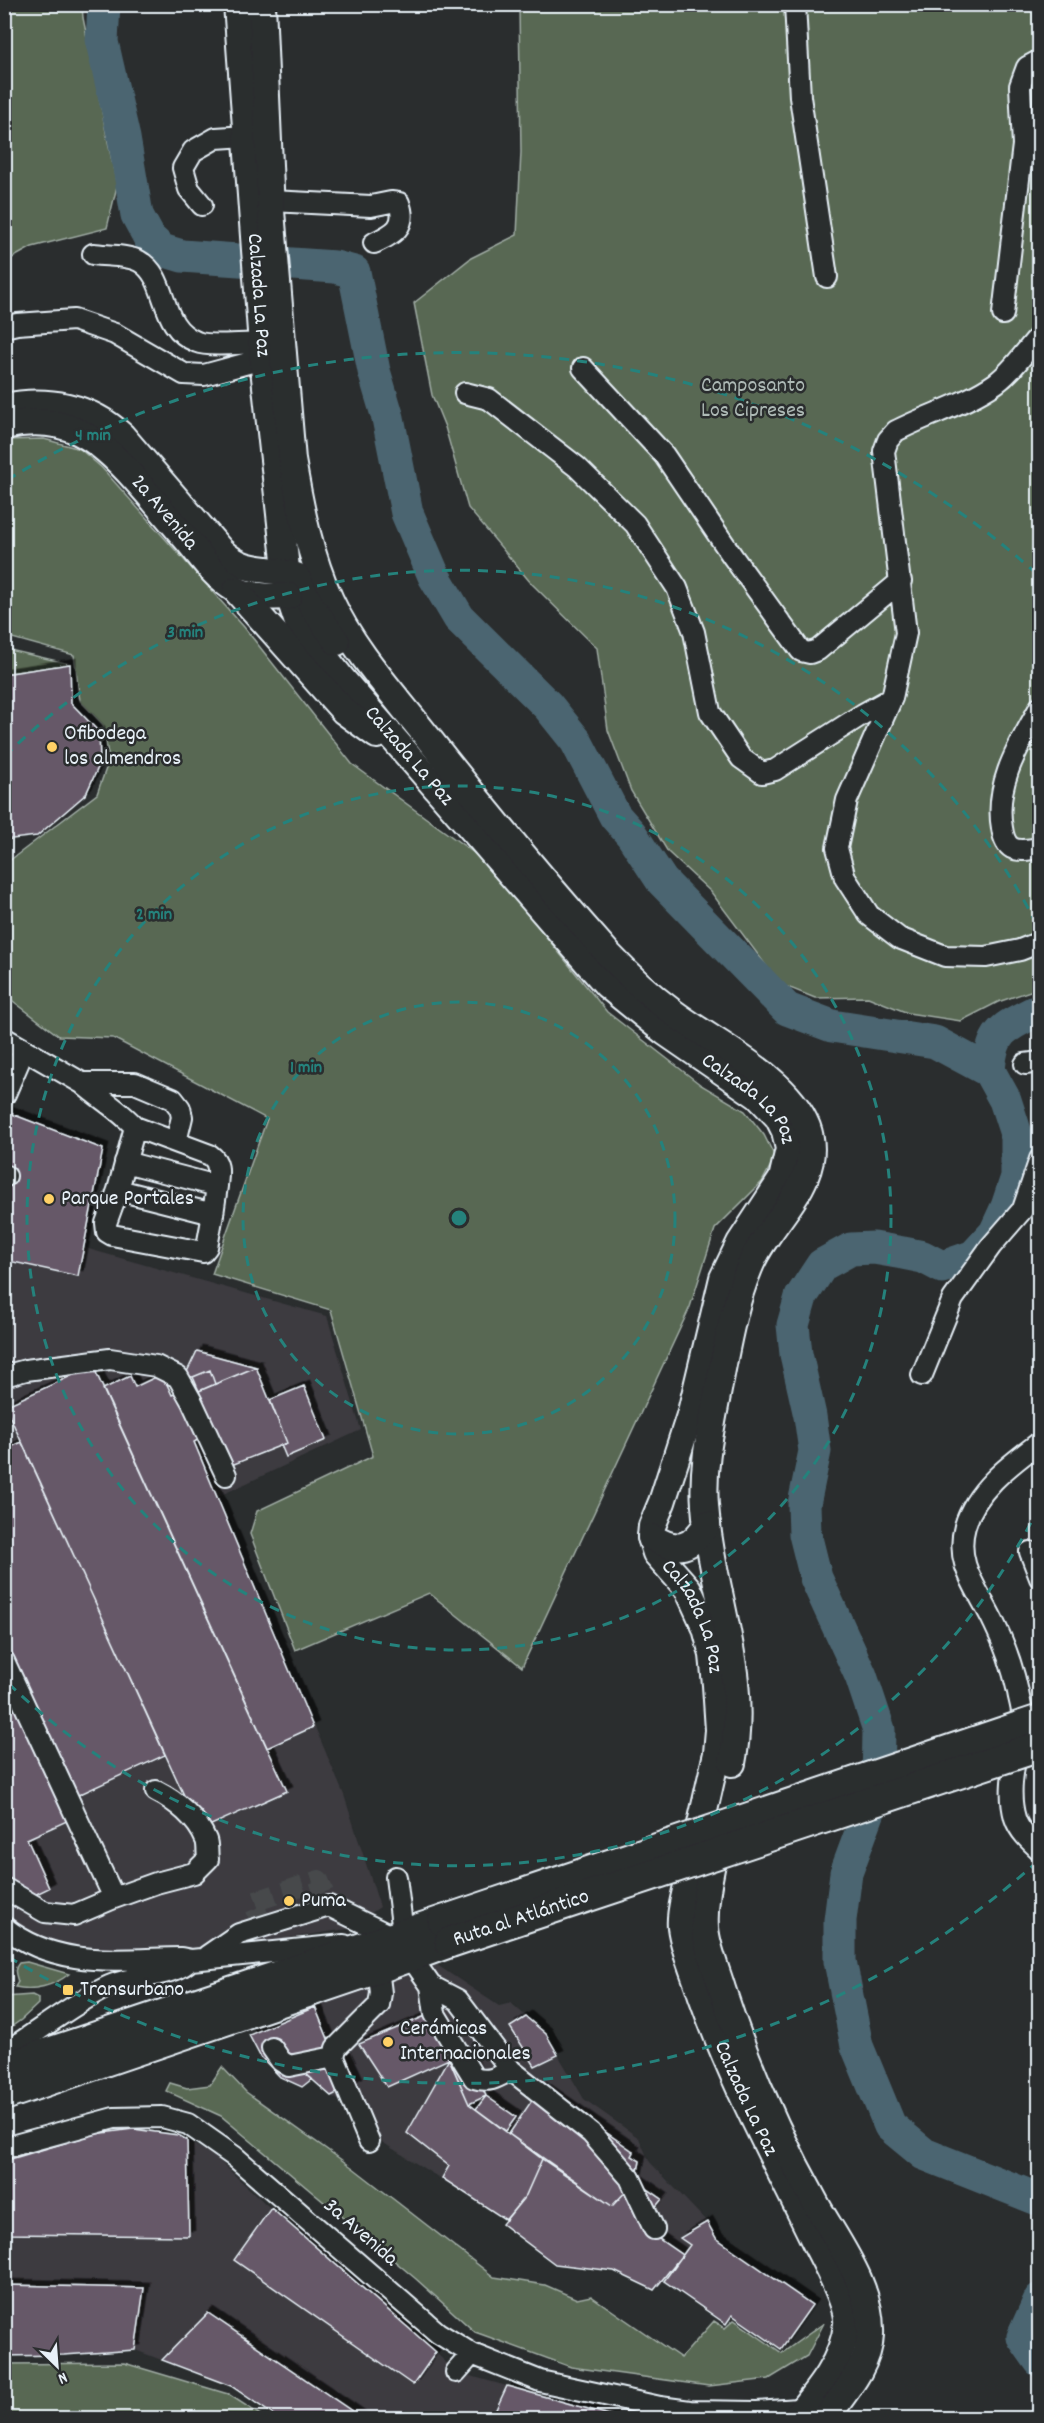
<svg xmlns="http://www.w3.org/2000/svg" width="1044" height="2423" font-family="Dekko,sans-serif">
<defs>
<filter id="shadow"><feDropShadow dx="5.5" dy="-5.5" stdDeviation="0" flood-color="#0009"/></filter>
</defs>
<rect width="100%" height="100%" fill="#2a2d2e"/>
<filter id="ink" filterUnits="userSpaceOnUse"><feTurbulence type="fractalNoise" baseFrequency=".0167" numOctaves="2"/><feDisplacementMap in="SourceGraphic" scale="12" xChannelSelector="R" yChannelSelector="G"/><feConvolveMatrix kernelMatrix="1 2 1 2 8 2 1 2 1" color-interpolation-filters="sRGB"/></filter>
<g filter="url(#ink)">
<path fill="#3c3a3f" d="M4,1111L103,1149L85,1248L327,1316L361,1430L217,1497L344,1795L380,1907L347,1929L202,1952L158,1953L64,1947L35,1939L5,1918Z
M433,1958L437,1965L499,2006L511,2003L546,2034L584,2099L639,2138L649,2161L707,2222L716,2238L812,2305L781,2349L732,2315L726,2324L664,2282L654,2290L614,2271L555,2264L502,2224L505,2219L353,2124L360,2112L331,2096L333,2051L315,2007L402,1967Z
M133,2129L178,2135L214,2156L267,2205L386,2305L456,2372L624,2418H278L231,2386L135,2350L64,2355L5,2356V2160L95,2134Z"/>
<path fill="#586852" stroke="#a0aca5" stroke-width="1.5" d="M5,4L82,5L83,18L117,186L107,228L32,247L5,262Z
M519,5H1039V988L998,1002L961,1021L908,1013L868,997L815,998L780,984L711,892L668,852L631,791L608,730L597,648L531,583L468,508L445,427L432,395L414,303L471,258L517,235L521,152Z
M44,439L80,449L102,468L244,627L352,764L485,861L607,1012L701,1085L745,1111L764,1135L775,1157L762,1182L715,1229L690,1307L522,1667L429,1593L295,1650L250,1534L257,1511L373,1456L331,1310L212,1274L267,1119L113,1038L59,1036L5,995V864L97,794L109,760L103,725L80,701L74,655L5,636V440Z
M5,645L14,651L70,664L5,674Z
M27,1962L69,1974C54,1986 34,1991 15,1987L18,1982C16,1974 13,1970 19,1963Z
M32,1995L38,1998V2004L21,2020L5,2031V1997Z
M222,2067L246,2092L353,2168L494,2277L545,2285L577,2299L591,2296L681,2358L714,2321L725,2328L734,2320L782,2353L824,2323L807,2356L769,2379L709,2386L571,2367L475,2332L416,2279L221,2116L166,2091L170,2083L187,2088L210,2085Z
M124,2363L228,2394L265,2418H5V2364Z"/>
<g fill="none" stroke-linecap="round" stroke-linejoin="round">
<path stroke="#4c6571" stroke-width="33" d="M104,4L102,42L124,138L137,215L150,239L162,250L182,256L335,267L354,272L374,371L388,418L407,513L434,576L459,618L548,706L576,741L615,816L631,834L662,881L787,1009L832,1026L935,1042L989,1071L1005,1100L1017,1137V1177L1007,1207L995,1233L974,1256L942,1267L923,1257L903,1253L874,1248L851,1249L822,1265L801,1297L793,1325L796,1354L810,1416L815,1451L804,1504L805,1534L816,1578L861,1676L879,1730L878,1787L846,1873L840,1920V1961L857,2046L890,2126L924,2154L1040,2200
M989,1071C992,1028 1005,1028 1040,1009
M1040,2299L1023,2337L1040,2361"/>
</g>
<path fill="#665967" stroke="#e8f1f8" stroke-width="1.5" filter="url(#shadow)" d="M70,664L71,703L99,732L100,763L86,794L37,836L4,840V674Z
M4,1111L103,1149L78,1276L4,1260Z
M197,1351L256,1367L215,1384L210,1370L193,1377L185,1376Z
M93,1366L287,1791L200,1830L5,1406Z
M256,1367L287,1443L229,1466L199,1391Z
M210,1370L215,1384L199,1391L193,1377Z
M162,1374L172,1395L180,1392L201,1438L194,1442L313,1727L267,1748L103,1389L130,1376L135,1387Z
M304,1386L326,1440L286,1457L281,1445L287,1443L270,1400Z
M22,1442L165,1755L74,1797L4,1647V1450Z
M4,1684L67,1821L27,1839L49,1888L24,1900L4,1884Z
M315,2007L333,2051L299,2068L312,2079L302,2087L280,2077L260,2056L249,2035Z
M428,2015L449,2059L387,2087L359,2044Z
M526,2017L546,2034L558,2055L535,2066L510,2027Z
M340,2047L357,2083L331,2096L299,2068Z
M469,2058L486,2096L469,2104L452,2065Z
M449,2059L469,2104L542,2159L526,2195L506,2220L442,2178L449,2166L407,2133Z
M541,2087L634,2152L632,2156L640,2161L636,2181L612,2206L509,2134Z
M486,2096L516,2117L506,2131L476,2109Z
M133,2129L178,2135L187,2140L189,2236L4,2234V2161L95,2134Z
M542,2159L612,2206L636,2181L662,2199L649,2215V2232L682,2255L654,2290L614,2271L555,2264L502,2224L526,2195Z
M271,2208L436,2352L413,2385L234,2260Z
M707,2222L716,2238L812,2305L781,2349L732,2315L726,2324L664,2281L690,2245L680,2238Z
M4,2285L144,2288L135,2350L64,2355L4,2356Z
M208,2313L362,2418H278L231,2386L162,2360Z
M507,2386L620,2418H492Z"/>
<g fill="none" stroke-linecap="round" stroke-linejoin="round">
<path stroke="#464a4c" stroke-width="20" stroke-dasharray="20 10" stroke-linecap="butt" d="M263,1927L253,1902L319,1880L329,1906"/>
<g stroke="#e8f1f8" stroke-width="24">
<path id="minor" d="M795,4L800,97L827,277
M271,201L371,206L391,202L399,203C408,227 393,234 374,243
M202,205L189,189L183,168L193,151L216,138L246,136
M93,254C107,256 127,255 139,261C170,278 157,327 197,342C209,347 247,343 262,343
M1003,314L1023,145L1020,86L1027,67L1040,60
M4,327L17,324L74,320L115,334L184,374L204,375L263,359
M1040,335C1025,351 1014,370 996,383C966,404 929,414 896,431L888,440L884,451L906,633L892,698L847,800L837,848L845,878L869,915L899,938L945,956L986,957L1020,950L1040,942
M583,368L664,455L733,557L801,651L810,653L818,650L901,581
M465,393L489,399L577,467L635,524L677,588L694,632L710,712L741,758L762,773L775,770L863,714L892,698
M1040,707C1019,745 994,784 1002,828C1003,835 1005,844 1012,848C1020,852 1031,849 1040,848
M4,1038L82,1083H135L173,1099L180,1108L182,1117L176,1142
M1025,1064L1040,1062
M82,1083C100,1099 120,1110 135,1127
M5,1094L24,1050
M125,1162L217,1186L213,1214L118,1190L135,1127L210,1155C221,1163 218,1174 217,1186
M4,1175L6,1176
M118,1190L106,1223L107,1232L112,1235L203,1252L207,1247L213,1214
M922,1375L953,1299L991,1246L1023,1209L1040,1159
M4,1376L26,1370L110,1359L156,1366L178,1377L192,1402L226,1475
M1040,1442C1011,1464 976,1489 965,1526C954,1565 979,1590 994,1623C1004,1643 1013,1669 1018,1692C1019,1699 1022,1707 1022,1714C1020,1748 1005,1784 1015,1818C1019,1831 1030,1841 1040,1850
M1030,1552L1040,1578
M4,1661L114,1898L74,1915L45,1912L4,1888
M396,1877L403,1933L410,1956L431,1986L435,2014L474,2078C490,2083 498,2077 511,2070
M114,1898L156,1883L194,1873L208,1859C207,1853 208,1845 206,1840C197,1818 176,1801 156,1791
M4,1927C57,1969 118,1959 181,1958L191,1960L344,1945
M207,1956L239,1934L329,1906L393,1937
M431,1986L458,2000L511,2070L591,2133L630,2178L654,2229
M272,2048L281,2061L289,2066L334,2057
M4,2053C39,2031 71,2005 107,1987C131,1975 168,1978 187,1963
M369,2141L334,2057L336,2048L379,2005L381,1993L378,1968
M4,2148L114,2118L162,2117L188,2124L235,2157L438,2333L472,2354L540,2381L660,2407L690,2411L757,2412L812,2408
M456,2372L472,2354"/>
</g>
<g stroke="#e8f1f8" stroke-width="30">
<g id="major">
<path id="s1" d="M237,4L263,359L289,596L298,623L342,679L607,985L665,1032L758,1096L778,1117L785,1131L789,1149L782,1179L740,1243L723,1278L691,1412L662,1502L652,1526L651,1537L656,1553L688,1589L706,1628L713,1655L716,1685L719,1730L717,1753L684,1899C682,1908 680,1918 681,1927C684,1950 695,1974 702,1996C732,2081 775,2160 814,2240C824,2260 849,2304 847,2324C844,2360 817,2392 795,2418"/>
<path d="M262,4L271,211L292,460C300,507 310,557 330,600C353,650 391,691 425,734C484,809 545,883 609,955C628,975 648,994 671,1011C714,1044 787,1076 807,1127C827,1181 767,1221 749,1268C733,1306 726,1349 718,1390C711,1428 702,1466 705,1505C711,1593 750,1673 732,1763"/>
<path d="M4,407C47,398 90,406 122,436L221,551C248,576 265,565 296,576L311,605L337,642"/>
<path id="s2" d="M4,426C65,412 98,437 136,480C154,500 172,522 190,543C203,559 216,578 235,589C249,597 273,597 289,596"/>
<path d="M236,590L344,711L377,735"/>
<path d="M651,1537C678,1553 691,1549 707,1524"/>
<path d="M717,1838C712,1866 703,1898 705,1928C707,1949 716,1969 722,1989C746,2064 779,2138 817,2206C839,2245 872,2287 870,2335C869,2366 843,2394 826,2418"/>
</g>
</g>
<g stroke="#e8f1f8" stroke-width="34">
<path id="highway" d="M4,2068L443,1921
M4,2095L378,1968L450,1942"/>
</g>
<use href="#minor" stroke="#2a2d2e" stroke-width="20"/>
<use href="#major" stroke="#2a2d2e" stroke-width="26"/>
<use href="#highway" stroke="#2a2d2e" stroke-width="30"/>
<g stroke="#e8f1f8" stroke-width="34" stroke-linecap="butt">
<g id="highway-bridge">
<path d="M443,1921L1040,1720"/>
<path id="s3" d="M450,1942L1040,1746"/>
</g>
</g>
<use href="#highway-bridge" stroke="#2a2d2e" stroke-width="30"/>
</g>
</g>
<g fill="none" stroke="#25827c" stroke-width="3" stroke-dasharray="10 8">
<circle cx="459" cy="1218" r="216"/>
<circle cx="459" cy="1218" r="432"/>
<path d="M1039 1507A648 648 0 0 1 5 1680M5 756A648 648 0 0 1 1039 929"/>
<path d="M1038 1861A865 865 0 0 1 7 1956M7 480A865 865 0 0 1 1038 575"/>
</g>
<g fill="#ffd166" stroke="#2a2d2e" stroke-width="2">
<circle cx="52" cy="747" r="6"/>
<circle cx="49" cy="1199" r="6"/>
<circle cx="289" cy="1901" r="6"/>
<rect x="62" y="1984" width="12" height="12" rx="3"/>
<circle cx="388" cy="2042" r="6"/>
</g>
<g text-anchor="middle" dominant-baseline="central" stroke-width="5" stroke-linejoin="round" paint-order="stroke">
<g font-size="22" fill="#e8f1f8" stroke="#2a2d2e">
<text stroke="none"><textPath href="#s1" startOffset="292">Calzada La Paz</textPath></text>
<text stroke="none"><textPath href="#s2" startOffset="195">2a Avenida</textPath></text>
<text stroke="none"><textPath href="#s1" startOffset="796">Calzada La Paz</textPath></text>
<text stroke="none"><textPath href="#s1" startOffset="1282">Calzada La Paz</textPath></text>
<text stroke="none"><textPath href="#s1" startOffset="1857">Calzada La Paz</textPath></text>
<text stroke="none"><textPath href="#s3" startOffset="75">Ruta al Atlántico</textPath></text>
<text stroke="none"><textPath href="#s1" startOffset="2361">Calzada La Paz</textPath></text>
<text transform="translate(360 2233) rotate(41)">3a Avenida</text>
</g>
<g font-size="22" fill="#aebab6" stroke="#2a2d2e">
<text x="753" y="386">Camposanto<tspan x="753" dy="25">Los Cipreses</tspan></text>
</g>
<g font-size="22" fill="#e8f1f8" stroke="#2a2d2e" text-anchor="start">
<text x="64" y="734">Ofibodega<tspan x="64" dy="25">los almendros</tspan></text>
<text x="61" y="1199">Parque Portales</text>
<text x="301" y="1901">Puma</text>
<text x="80" y="1990">Transurbano</text>
<text x="400" y="2029">Cerámicas<tspan x="400" dy="25">Internacionales</tspan></text>
</g>
</g>
<circle cx="459" cy="1218" r="9" fill="#25827c" stroke="#2a2d2e" stroke-width="3"/>
<g font-size="18" text-anchor="middle" font-weight="bold" fill="#25827c" stroke="#2a2d2e" stroke-width="5" stroke-linejoin="round" paint-order="stroke">
<text x="93" y="440">4 min</text>
<text x="185" y="637">3 min</text>
<text x="154" y="919">2 min</text>
<text x="306" y="1072">1 min</text>
</g>
<rect width="1044" height="2423" fill="none" stroke="#2a2d2e" stroke-width="24"/>
<rect x="12" y="12" width="1020" height="2399" fill="none" stroke="#e8f1f8" stroke-width="2" filter="url(#ink)"/>
<g transform="translate(57 2366) rotate(155)" stroke="#2a2d2e" stroke-width="4.5" paint-order="stroke">
<path d="M0-4.5L10 22L0 15L-10 22Z" fill="#e8f1f8"/>
<text y="-9" font-size="16" font-weight="bold" text-anchor="middle" fill="#e8f1f8">N</text>
</g>
</svg>
